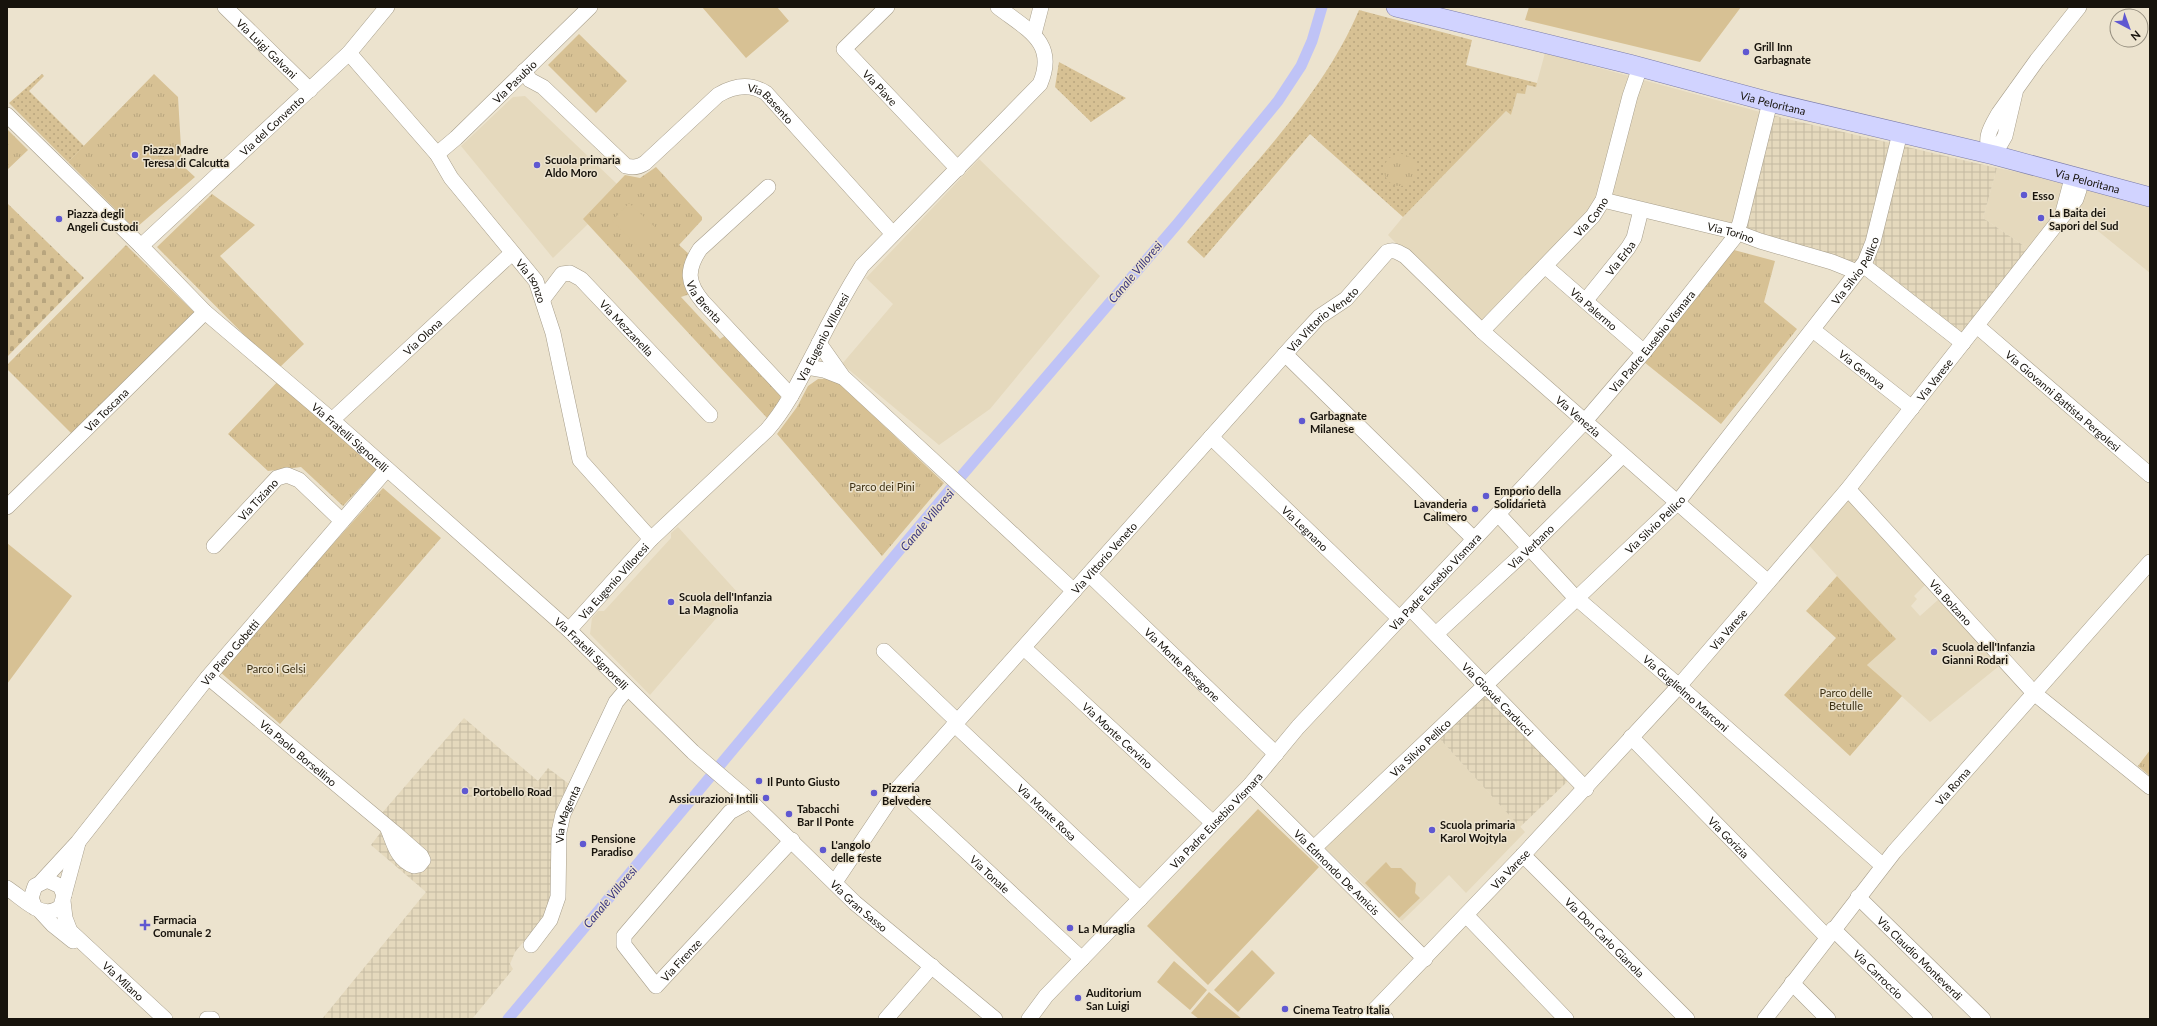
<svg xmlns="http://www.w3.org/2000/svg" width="2157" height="1026" font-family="Lato,sans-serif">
<defs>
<pattern id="industrial-grid" width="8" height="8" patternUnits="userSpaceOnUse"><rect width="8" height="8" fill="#e5d9bd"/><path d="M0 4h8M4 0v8" fill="none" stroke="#c4b9a1"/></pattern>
<pattern id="grass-dots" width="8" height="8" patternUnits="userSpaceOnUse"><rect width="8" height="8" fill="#d7c194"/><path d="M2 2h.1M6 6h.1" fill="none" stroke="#b8a57e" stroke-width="1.8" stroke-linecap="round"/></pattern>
<pattern id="cemetery-stones" width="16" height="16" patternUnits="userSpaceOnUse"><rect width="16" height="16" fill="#d7c194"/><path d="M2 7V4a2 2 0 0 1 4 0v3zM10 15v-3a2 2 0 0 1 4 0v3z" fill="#b8a57e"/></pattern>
<pattern id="park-tufts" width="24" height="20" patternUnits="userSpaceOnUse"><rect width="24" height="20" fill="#d7c194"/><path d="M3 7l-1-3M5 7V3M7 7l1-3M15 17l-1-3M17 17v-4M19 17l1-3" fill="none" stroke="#b8a57e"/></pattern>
</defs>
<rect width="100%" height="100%" fill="#ece3ce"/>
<path fill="#e5d9bd" d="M1545,53L1771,115L1740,227L1598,201L1478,327L1388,235L1403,217L1506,111L1511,115L1517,93L1527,84L1536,86Z
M525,96L617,184L584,219L588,224L553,258L461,146L513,97Z
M979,159L1100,276L990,409L939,445L842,364L893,304L866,278Z
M1997,168L2063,181L2062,201L2033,252L1983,218Z
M2088,187L2150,203V273L2072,210L2084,196Z
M1848,492L1929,581L1914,596L1917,599L1911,606L1920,616L1939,599L1999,666L1930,722L1867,665L1895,639L1805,541Z
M678,527L738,593L650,695L590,634L592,618L598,611H604L671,538V533Z
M1439,738L1525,832L1466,893L1449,875L1402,921L1323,846Z"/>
<path fill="url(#industrial-grid)" d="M1771,115L1997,168L1983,218L2033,252L1963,340L1872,268L1740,227Z
M1485,696L1496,708L1502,711L1568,781L1520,827L1439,738Z
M464,718L538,781L548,768L569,784L558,804L552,830L551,901L546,915L515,952L510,964L513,969L472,1019H322L426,892L371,845L390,820L382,813Z"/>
<path fill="url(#grass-dots)" d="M1359,10L1472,40L1466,65L1537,83L1536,87L1527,85L1525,94L1517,93L1511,115L1506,111L1403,217L1310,134L1204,258L1187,242C1247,171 1323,96 1359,10Z
M1059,62L1126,98L1091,122L1055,87Z
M42,74L44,76L29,91L84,146L68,162L9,103Z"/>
<path fill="url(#cemetery-stones)" d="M7,203L84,278L7,357Z"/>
<path fill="url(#park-tufts)" d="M579,34L627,81L596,113L548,65Z
M154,74L178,97L182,165L195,177L137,227L130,224L68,162Z
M7,129L28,150L7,170Z
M1384 170a16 16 0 1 1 32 0a16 16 0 1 1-32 0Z
M656,167L702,217V220L679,245L690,255V294L681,297L720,339L726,335L781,394L780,400L767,418L583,219L625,175L640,178Z
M212,194L255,225L220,256L304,344L278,369L157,247Z
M126,245L194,312L72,434L7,369V365Z
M1734,250L1775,261L1764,302L1797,329L1721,424L1644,362Z
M281,378L378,468L343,506L301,467L268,471L228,434Z
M818,379H831L839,383L944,483L882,556L777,434L797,407L808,386Z
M383,488L441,538L280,724L219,671Z
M1837,576L1896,639L1867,665L1902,696L1850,756L1784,695L1836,638L1806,611Z
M2150,750V776L2138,766Z"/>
<path fill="#d7c194" d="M702,7H777L789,21L746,58Z
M1529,7H1741L1700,62L1525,20Z
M629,203L659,231L641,249L612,221Z
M7,543L72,596L7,684Z
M1258,809L1319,867L1208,985L1147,926Z
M1386,862L1391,868H1401L1416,883L1415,893L1420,898L1399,918L1365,883Z
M1252,950L1275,973L1238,1012L1214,990Z
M1174,961L1207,990L1190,1010L1157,982Z
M1209,992L1242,1019H1199L1191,1013Z"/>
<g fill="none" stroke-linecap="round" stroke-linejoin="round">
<path stroke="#bfc3f6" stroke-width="11" d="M508,1019L958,480L1178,223L1278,101L1301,66L1312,41L1322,7"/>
<g stroke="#a79e8b" stroke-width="16">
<g id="minor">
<path id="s1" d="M225,7L310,90"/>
<path id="s2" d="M887,7L844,49L958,169"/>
<path d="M1034,34L1041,7"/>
<path id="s3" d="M349,53L437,154L451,178L536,281L553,333L580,460L651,539"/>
<path id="s4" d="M524,71L530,80L543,87L626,166C634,168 639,167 645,163L718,95C733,86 750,83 766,93L893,234"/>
<path d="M2016,89L2005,136L1994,155C1981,141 1991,127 1999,113L2037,60L2079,7"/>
<path id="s5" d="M7,115L141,246L205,312L332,420L569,630L693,752L750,801L855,903L995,1019"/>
<path id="s6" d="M437,154L456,138L590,7"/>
<path id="s7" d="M768,187L700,249C686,270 687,283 703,302L791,396"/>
<path id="s8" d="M1603,200L1736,232L1760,241L1832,262L1857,272"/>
<path id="s9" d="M141,246L349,53L387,7"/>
<path d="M1863,265L1963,343"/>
<path id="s10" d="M1545,266L1644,352"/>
<path id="s11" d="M543,299L562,274L570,273L581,279L710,415"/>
<path id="s12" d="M1586,300L1628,248L1634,238L1641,210"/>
<path id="s13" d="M1977,326L2150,475"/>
<path id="s14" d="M1813,330L1912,408"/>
<path id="s15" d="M1482,331L1593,216L1603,200L1630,96L1640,67"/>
<path d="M819,343L843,377L1074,591"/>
<path d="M1285,354L1474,539"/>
<path d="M807,367L824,370L842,377"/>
<path id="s16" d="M332,420L512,253"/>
<path id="s17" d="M1211,437L1400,619"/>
<path id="s18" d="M1848,489L2034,693L2150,787"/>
<path id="s19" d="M7,507L205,312"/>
<path id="s20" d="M1498,514L1573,595L1679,686L1882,865"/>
<path id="s21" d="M214,546L277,478L287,475L299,480L342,521"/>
<path id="s22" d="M1089,574L1276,754"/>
<path id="s23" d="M1411,609L1586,789"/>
<path id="s24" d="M569,630L651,539L767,430C788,406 801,377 816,349C830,321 845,293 862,266L1040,84C1058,42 1026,29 998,7"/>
<path id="s25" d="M1436,634L1529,548L1622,456"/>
<path id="s26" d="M1024,648L1212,822"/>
<path d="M884,651L957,721"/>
<path id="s27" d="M208,677L396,834L421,856L423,860L419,865L414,866C397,860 394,843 388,829"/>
<path id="s28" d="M954,724L1140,899"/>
<path id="s29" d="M1631,737L1827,937"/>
<path id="s30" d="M1250,785L1425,959"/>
<path id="s31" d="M898,788L1082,959"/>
<path id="s32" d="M750,801L730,812L624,936V945L656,986L792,840"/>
<path id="s33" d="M1314,848L1677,503L1865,262L1873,242L1900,133"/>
<path id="s34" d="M1523,855L1687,1019"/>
<path id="s35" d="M42,881L78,842L208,677L387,469"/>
<path id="s36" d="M835,882L898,788L1294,344L1319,317L1346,299L1387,252C1394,249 1398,252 1405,256L1482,331L1768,582"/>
<path d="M7,888C23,898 44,923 61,906L64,895L60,886L47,880L35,886L31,898L35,908"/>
<path d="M64,895L78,843"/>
<path id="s37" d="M1858,897L1983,1019"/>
<path id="s38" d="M63,901L65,918L70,931L165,1019"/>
<path d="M41,912L53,925L73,941"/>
<path d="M1466,915L1566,1019"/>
<path id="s39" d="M1833,929L1925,1019"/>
<path id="s40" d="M531,945L550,920L558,897L559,832L563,814L616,702L627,689"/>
<path d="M1792,983L1828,1019"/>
<path d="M1376,1009L1386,1019"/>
<path d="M207,1019H212"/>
<path d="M886,1019L932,966"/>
<path id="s41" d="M1029,1019L1046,996L1250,785L1298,727L1585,421L1644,352L1734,238L1740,223L1770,102"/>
<path id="s42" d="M1366,1019L1523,855L1679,686L1848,489L2076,199L2079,190L2078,177L2070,186L2062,216"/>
<path id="s43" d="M1765,1019L1894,852L2150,562"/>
</g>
</g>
<g stroke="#7c7daa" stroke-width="20">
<g id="major">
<path id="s44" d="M1396,7L1629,64L1770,102L1994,155L2150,197"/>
</g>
</g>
<use href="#minor" stroke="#fff" stroke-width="15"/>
<use href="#major" stroke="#d1d3ff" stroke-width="19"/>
</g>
<g fill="#5f58d1" stroke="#ece3ce" stroke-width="1.5">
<circle cx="1746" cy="52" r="4"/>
<circle cx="135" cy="155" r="4"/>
<circle cx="537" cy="165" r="4"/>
<circle cx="2024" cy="195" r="4"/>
<circle cx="2041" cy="218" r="4"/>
<circle cx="59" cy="219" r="4"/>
<circle cx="1302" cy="421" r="4"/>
<circle cx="1486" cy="496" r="4"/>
<circle cx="1475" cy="509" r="4"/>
<circle cx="671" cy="602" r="4"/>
<circle cx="1934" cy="652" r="4"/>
<circle cx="759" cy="781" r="4"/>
<circle cx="465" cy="791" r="4"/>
<circle cx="874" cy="793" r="4"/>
<circle cx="766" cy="798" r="4"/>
<circle cx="789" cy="814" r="4"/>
<circle cx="1432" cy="830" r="4"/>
<circle cx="583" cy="844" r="4"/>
<circle cx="823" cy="850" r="4"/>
<path d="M143 919h4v4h4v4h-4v4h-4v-4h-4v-4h4z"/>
<circle cx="1070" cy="928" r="4"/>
<circle cx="1078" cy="998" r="4"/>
<circle cx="1285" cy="1009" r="4"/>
</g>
<g text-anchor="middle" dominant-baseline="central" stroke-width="3" stroke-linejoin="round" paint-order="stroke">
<g font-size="11" font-weight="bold" fill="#17130c" stroke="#ece3ce" text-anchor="start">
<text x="1754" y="46">Grill Inn<tspan x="1754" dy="13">Garbagnate</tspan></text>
<text x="143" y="149">Piazza Madre<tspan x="143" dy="13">Teresa di Calcutta</tspan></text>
<text x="545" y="159">Scuola primaria<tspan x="545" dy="13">Aldo Moro</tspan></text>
<text x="2032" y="195">Esso</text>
<text x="2049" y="212">La Baita dei<tspan x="2049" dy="13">Sapori del Sud</tspan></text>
<text x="67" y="213">Piazza degli<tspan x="67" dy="13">Angeli Custodi</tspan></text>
<text x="1310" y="415">Garbagnate<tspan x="1310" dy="13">Milanese</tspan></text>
<text x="1494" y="490">Emporio della<tspan x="1494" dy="13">Solidarietà</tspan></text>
<text x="1467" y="503" text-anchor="end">Lavanderia<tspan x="1467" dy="13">Calimero</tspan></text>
<text x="679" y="596">Scuola dell'Infanzia<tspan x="679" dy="13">La Magnolia</tspan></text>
<text x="1942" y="646">Scuola dell'Infanzia<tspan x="1942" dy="13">Gianni Rodari</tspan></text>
<text x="767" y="781">Il Punto Giusto</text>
<text x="882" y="787">Pizzeria<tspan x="882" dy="13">Belvedere</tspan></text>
<text x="473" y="791">Portobello Road</text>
<text x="758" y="798" text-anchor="end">Assicurazioni Intili</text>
<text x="797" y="808">Tabacchi<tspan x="797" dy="13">Bar Il Ponte</tspan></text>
<text x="1440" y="824">Scuola primaria<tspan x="1440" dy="13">Karol Wojtyla</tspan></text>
<text x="591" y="838">Pensione<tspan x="591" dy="13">Paradiso</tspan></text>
<text x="831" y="844">L'angolo<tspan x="831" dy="13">delle feste</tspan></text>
<text x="153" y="919">Farmacia<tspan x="153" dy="13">Comunale 2</tspan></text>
<text x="1078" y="928">La Muraglia</text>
<text x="1086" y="992">Auditorium<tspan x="1086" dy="13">San Luigi</tspan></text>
<text x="1293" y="1009">Cinema Teatro Italia</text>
</g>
<g font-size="11" fill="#17130c" stroke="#ece3ce">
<text stroke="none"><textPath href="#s1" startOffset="59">Via Luigi Galvani</textPath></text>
<text stroke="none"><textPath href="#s6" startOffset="106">Via Pasubio</textPath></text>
<text stroke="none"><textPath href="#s2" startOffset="113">Via Piave</textPath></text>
<text stroke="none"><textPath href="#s44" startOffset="389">Via Peloritana</textPath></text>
<text stroke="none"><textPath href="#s4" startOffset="320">Via Basento</textPath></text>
<text stroke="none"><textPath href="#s9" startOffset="178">Via del Convento</textPath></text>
<text stroke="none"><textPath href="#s44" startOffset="713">Via Peloritana</textPath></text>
<text stroke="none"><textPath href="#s15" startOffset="158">Via Como</textPath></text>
<text stroke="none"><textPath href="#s8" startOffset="132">Via Torino</textPath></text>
<text stroke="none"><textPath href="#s12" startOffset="54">Via Erba</textPath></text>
<text stroke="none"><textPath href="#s33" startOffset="794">Via Silvio Pellico</textPath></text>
<text stroke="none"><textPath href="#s3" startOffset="293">Via Isonzo</textPath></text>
<text stroke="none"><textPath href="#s7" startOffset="151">Via Brenta</textPath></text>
<text stroke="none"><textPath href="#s10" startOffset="65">Via Palermo</textPath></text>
<text stroke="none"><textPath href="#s36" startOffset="746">Via Vittorio Veneto</textPath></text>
<text stroke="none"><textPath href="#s11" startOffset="119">Via Mezzanella</textPath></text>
<text stroke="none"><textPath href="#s16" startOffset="123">Via Olona</textPath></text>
<text stroke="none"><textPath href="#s24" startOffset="390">Via Eugenio Villoresi</textPath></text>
<text stroke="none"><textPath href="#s41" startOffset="921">Via Padre Eusebio Vismara</textPath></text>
<text stroke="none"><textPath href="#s14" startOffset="63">Via Genova</textPath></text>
<text stroke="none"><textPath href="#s42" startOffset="856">Via Varese</textPath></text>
<text stroke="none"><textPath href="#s13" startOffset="114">Via Giovanni Battista Pergolesi</textPath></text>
<text stroke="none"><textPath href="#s19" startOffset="139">Via Toscana</textPath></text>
<text stroke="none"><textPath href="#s36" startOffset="1095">Via Venezia</textPath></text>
<text stroke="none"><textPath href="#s5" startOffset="471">Via Fratelli Signorelli</textPath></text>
<text stroke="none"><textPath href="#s21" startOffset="64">Via Tiziano</textPath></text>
<text stroke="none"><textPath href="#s33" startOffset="470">Via Silvio Pellico</textPath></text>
<text stroke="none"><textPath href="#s17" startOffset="131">Via Legnano</textPath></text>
<text stroke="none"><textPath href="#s25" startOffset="129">Via Verbano</textPath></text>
<text stroke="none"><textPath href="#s36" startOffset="422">Via Vittorio Veneto</textPath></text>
<text stroke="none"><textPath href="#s24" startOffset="66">Via Eugenio Villoresi</textPath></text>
<text stroke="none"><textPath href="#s41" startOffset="597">Via Padre Eusebio Vismara</textPath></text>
<text stroke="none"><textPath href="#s18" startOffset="153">Via Bolzano</textPath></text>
<text stroke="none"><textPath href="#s42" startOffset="532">Via Varese</textPath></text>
<text stroke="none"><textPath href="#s35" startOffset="296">Via Piero Gobetti</textPath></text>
<text stroke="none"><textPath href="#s5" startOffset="795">Via Fratelli Signorelli</textPath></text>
<text stroke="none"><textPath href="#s22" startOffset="130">Via Monte Resegone</textPath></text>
<text stroke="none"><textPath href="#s20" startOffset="260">Via Guglielmo Marconi</textPath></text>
<text stroke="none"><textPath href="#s23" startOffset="125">Via Giosuè Carducci</textPath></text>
<text stroke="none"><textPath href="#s26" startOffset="128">Via Monte Cervino</textPath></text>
<text stroke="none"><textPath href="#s33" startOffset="146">Via Silvio Pellico</textPath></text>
<text stroke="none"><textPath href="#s27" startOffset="118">Via Paolo Borsellino</textPath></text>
<text stroke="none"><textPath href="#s43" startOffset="299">Via Roma</textPath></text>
<text stroke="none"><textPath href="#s28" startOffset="128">Via Monte Rosa</textPath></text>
<text stroke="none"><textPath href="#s40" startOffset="140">Via Magenta</textPath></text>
<text stroke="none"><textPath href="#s41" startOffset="273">Via Padre Eusebio Vismara</textPath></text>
<text stroke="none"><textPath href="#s29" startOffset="140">Via Gorizia</textPath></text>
<text stroke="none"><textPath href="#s42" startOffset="208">Via Varese</textPath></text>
<text stroke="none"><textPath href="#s30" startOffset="123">Via Edmondo De Amicis</textPath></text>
<text stroke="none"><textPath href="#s31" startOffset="126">Via Tonale</textPath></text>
<text stroke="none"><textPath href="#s5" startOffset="1163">Via Gran Sasso</textPath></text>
<text stroke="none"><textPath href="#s34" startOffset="116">Via Don Carlo Gianola</textPath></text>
<text stroke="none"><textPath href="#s37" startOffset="87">Via Claudio Monteverdi</textPath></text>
<text stroke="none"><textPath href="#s32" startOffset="283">Via Firenze</textPath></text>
<text stroke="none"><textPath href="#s39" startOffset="64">Via Carroccio</textPath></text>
<text stroke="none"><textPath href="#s38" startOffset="104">Via Milano</textPath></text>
</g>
<g font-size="11" fill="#3e3114" stroke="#ece3ce">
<text x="882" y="486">Parco dei Pini</text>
<text x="276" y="668">Parco i Gelsi</text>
<text x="1846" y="692">Parco delle<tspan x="1846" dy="13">Betulle</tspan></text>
</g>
<g font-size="12" font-style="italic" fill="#39357f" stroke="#ece3ce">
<text transform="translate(1135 272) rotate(-50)">Canale Villoresi</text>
<text transform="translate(927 520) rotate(-50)">Canale Villoresi</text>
<text transform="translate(610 897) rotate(-50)">Canale Villoresi</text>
</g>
</g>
<rect width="2157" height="1026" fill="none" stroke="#17130c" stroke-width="16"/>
<g transform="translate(2129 28) rotate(139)"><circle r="19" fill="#ece3ce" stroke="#979080"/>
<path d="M0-3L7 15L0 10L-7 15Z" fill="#5f58d1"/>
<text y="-6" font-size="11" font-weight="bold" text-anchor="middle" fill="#17130c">N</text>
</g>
</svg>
